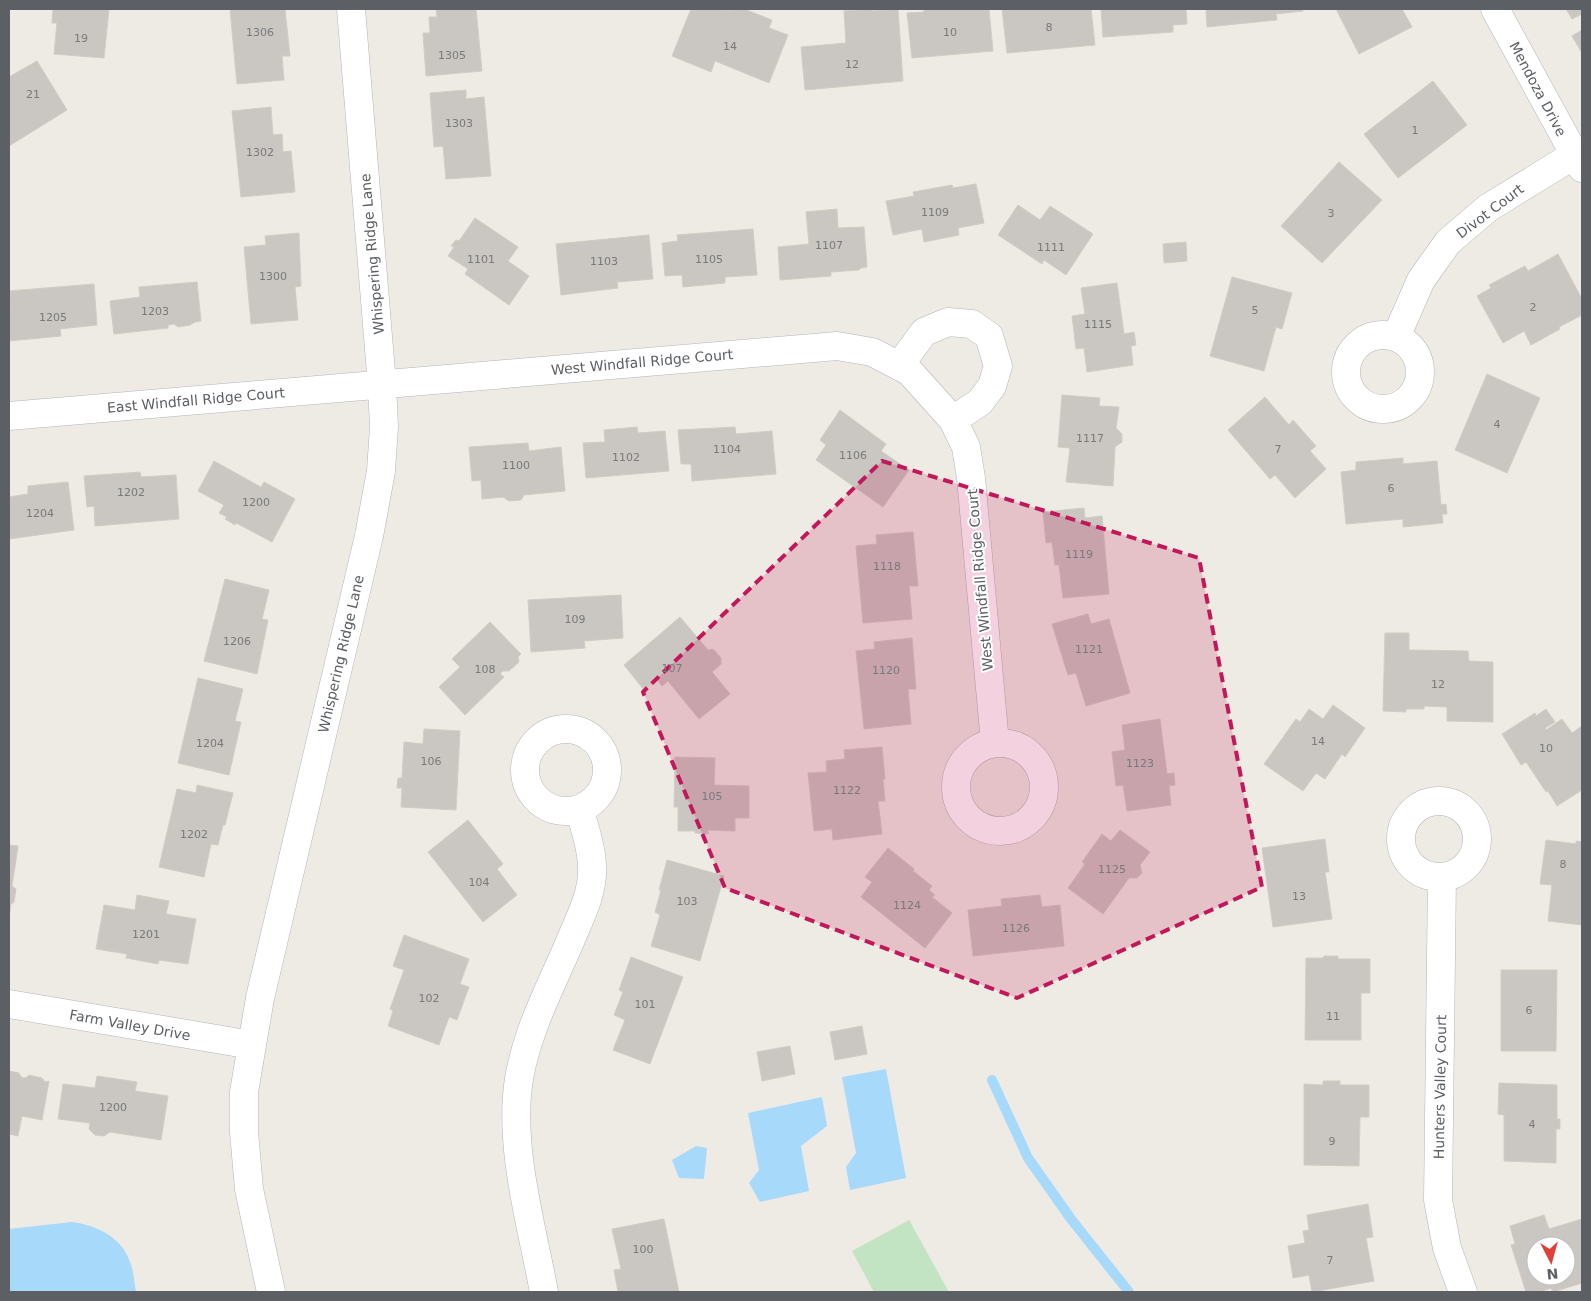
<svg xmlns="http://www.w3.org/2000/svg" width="1591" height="1301" font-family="'DejaVu Sans',sans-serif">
<rect width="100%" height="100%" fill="#eeebe4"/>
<path fill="#c3e4c2" d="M909,1220L949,1292H874L852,1251Z"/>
<path fill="#a7d9fb" d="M886,1069L906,1178L850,1190L846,1167L856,1153L842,1077Z
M822,1097L827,1126L801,1146L809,1191L760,1202L749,1183L759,1170L748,1113Z
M696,1146L707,1148L704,1179L679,1178L672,1160Z
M72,1222C96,1225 122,1237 130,1262C134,1271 134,1282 136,1292H9V1229Z"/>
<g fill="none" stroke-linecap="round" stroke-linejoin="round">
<path stroke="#a7d9fb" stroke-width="10" d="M992,1080L1028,1158L1071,1219L1129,1292"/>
</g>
<path fill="#cac6c1" stroke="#d2cdc3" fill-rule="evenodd" d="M53,9H109L104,58L54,54L57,23H52Z
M230,9H285L290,56H282L284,80L237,84Z
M436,9H476L482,71L426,76L423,33H430L429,17H437Z
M691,9H724L729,11L730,9H744L772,20L769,28L788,35L769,83L715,61L711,72L672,56Z
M872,9V11L898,9L903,81L805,90L801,47L846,43L844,11Z
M924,9H989L993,51L912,58L907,13L924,12Z
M1002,9H1091L1095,45L1007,53Z
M1101,9H1186L1187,24L1173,25V32L1103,37Z
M1206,9H1303V11L1276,14L1277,20L1207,27Z
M1336,9H1402L1412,27L1359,54Z
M1566,9H1582V14L1572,19Z
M1582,30V53L1572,36Z
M37,61L67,110L9,146V77Z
M1433,81L1467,125L1398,178L1364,134Z
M466,90V99L484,97L491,176L446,179L443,146L434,147L430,93Z
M271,107L273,135L282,134L283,152L291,151L295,192L241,197L232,111Z
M1339,162L1382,200L1322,263L1281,226Z
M976,184L984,223L958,228L959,235L924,242L922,229L893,235L886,201L914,196L913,192L952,185L953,188Z
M1018,205L1040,220L1050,206L1093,234L1066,275L1044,260L1042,264L998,235Z
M837,209L838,228L864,227L867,267L861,268L859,270L831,272V276L780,280L778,247L809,244L806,212Z
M475,218L518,247L508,261L529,276L509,305L465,274L468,269L448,256L454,247L451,246L456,240L459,241Z
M753,229L757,275L725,277V283L683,287L682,275L665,276L662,243L678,241L677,235Z
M299,233L301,286L295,287L298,320L251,324L244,247L266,245L265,236Z
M649,235L653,279L617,282L618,288L561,295L556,244Z
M1186,242L1187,261L1164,263L1163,244Z
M1558,254L1582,299V315L1559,327L1560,329L1531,345L1524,331L1503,343L1477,296L1491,288L1489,285L1525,266L1528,271Z
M1232,277L1292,293L1282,329L1276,327L1264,371L1210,356Z
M197,282L201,321L195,322L190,325L178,327L174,324L168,325V328L114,334L110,301L140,297L139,287Z
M1117,283L1124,334L1134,332L1136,345L1131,346L1133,365L1087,372L1084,348L1076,349L1072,316L1085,314L1081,288Z
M94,284L97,325L60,329L61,336L9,341V309H10L9,291Z
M1487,374L1540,398L1507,473L1455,450Z
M1062,395L1100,398L1099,406L1119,407L1116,428L1122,434V442L1115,447L1113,486L1066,482L1070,448L1058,447Z
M1265,397L1289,425L1293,420L1316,446L1310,451L1326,469L1295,498L1275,475L1270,479L1228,430Z
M840,410L886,444L881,451L909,470L883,507L816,460L826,445L820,440Z
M637,427L638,433L665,431L669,471L586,478L583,443L605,442L604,430Z
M735,427L736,434L772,431L776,474L692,481L691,464H681L678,430Z
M528,443L529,451L561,447L565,491L524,495L521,500L509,501L503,497L482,499L481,480L472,481L469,447Z
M1403,458V464L1437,461L1441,505L1446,504L1447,514H1442L1443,523L1403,527V519L1346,524L1341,472L1356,470V462Z
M214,461L261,487L264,482L295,499L272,542L236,523L235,525L225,519L227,517L219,513L224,505L198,491Z
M140,472L141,477L176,475L179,519L95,526L94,506L87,507L84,476Z
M68,482L74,530L9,539V497L28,494V486Z
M1084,508L1085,518L1102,516L1109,594L1063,598L1059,565H1055L1052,542L1046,543L1043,512Z
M913,532L918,586H909L912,619L863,623L856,546L877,544L876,535Z
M225,579L269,590L262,619L268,620L257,674L204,661Z
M621,595L623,638L584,641L585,648L531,652L528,600Z
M1088,614L1091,624L1109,619L1130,693L1086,706L1076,673L1068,675L1052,624Z
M680,617L708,650L713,649L721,658V664L712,672L730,694L699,719L668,681L662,686L657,679L644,690L624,665Z
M490,622L521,654L518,657L519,662L509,671H503L500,674L504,677L465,715L439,687L460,667L452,659Z
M1385,633H1409V650L1468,651L1469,661L1493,662V722L1447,721V707L1424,706V709H1406V712L1383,711Z
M912,638L916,689H908L911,724L864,729L856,651L875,649L874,642Z
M198,678L243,689L235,721L241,722L229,775L178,763Z
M1333,705L1365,728L1345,757L1342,754L1325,779L1316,773L1303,791L1264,764L1296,719L1300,722L1309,709L1323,719Z
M1546,709L1555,722L1545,728L1546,730L1562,719L1572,733L1582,726V790L1557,806L1548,791L1546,792L1526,762L1521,765L1502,734L1535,713L1536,716Z
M1160,719L1167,774L1174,773L1175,785L1169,786L1171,805L1127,811L1123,785L1116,786L1112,752L1125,750L1122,725Z
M424,729L460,731L456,810L401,807L402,788H397L398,778H402L404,742L423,744Z
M882,747L885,779H883L885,801H878L882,834L833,840L832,829L814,831L808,773L827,772L826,761L845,759L844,750Z
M675,757L715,758L714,785L749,786V818H735V831L708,830V834L695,833V831H678V807H674Z
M197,785L233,793L225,825H223L218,845L211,844L204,877L159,867L177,789L196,793Z
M468,820L503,864L497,869L517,895L483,922L428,852Z
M1120,830L1150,852L1140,865L1142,873L1137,878H1129L1103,914L1068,888L1085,864L1082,862L1102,834L1111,841Z
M1325,839L1329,872H1325L1332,919L1273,927L1262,848Z
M1546,840L1576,844V841L1582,842V925L1548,921L1552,885L1540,884Z
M9,845L18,846L12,886L16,889L14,902L11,904L9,918Z
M888,848L914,869L913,871L932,886L929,890L935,895L932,897L952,913L925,948L861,897L872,882L865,877Z
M667,860L724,876L700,961L651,946L660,915L655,912L661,890H659Z
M137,895L169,901L166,914L196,919L188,964L159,960L158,964L126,958L127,954L96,949L104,905L135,910Z
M1040,895L1042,907L1060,905L1064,946L973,956L968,910L1002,906L1001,899Z
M404,935L469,959L460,984L469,987L457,1020L449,1017L439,1045L388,1026L393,1011L390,1009L404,970L393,966Z
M1324,956H1338V959H1370V993H1361V1040H1305L1306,958H1323Z
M631,957L683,977L650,1064L613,1050L625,1020L614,1015L623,992L619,990Z
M1501,970H1557L1556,1051H1501Z
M862,1026L867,1054L835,1060L830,1032Z
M790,1046L795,1074L762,1081L757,1052Z
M9,1071L19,1073L21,1077L26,1078L29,1075L42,1078L45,1082L49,1081L42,1120L22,1116L18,1136L9,1134Z
M97,1076L137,1082L135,1091L168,1096L161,1140L110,1132L104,1136L95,1135L89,1129L90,1123L58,1119L63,1084L95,1088Z
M1323,1081H1340V1085H1369V1117H1360L1359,1166L1304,1165V1084L1323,1085Z
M1499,1083L1557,1085V1119H1560V1129H1556V1163L1504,1161V1115L1498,1114Z
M1368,1204L1373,1237L1366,1238L1374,1281L1312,1292L1309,1275L1293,1278L1288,1246L1305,1243L1303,1231L1309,1230L1307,1215Z
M1544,1215L1549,1229L1582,1219V1283L1553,1292L1551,1288L1539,1292H1526L1511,1245L1515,1244L1510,1226ZM1536,1246H1566V1276H1536Z
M664,1219L679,1292H618L614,1270L621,1269L612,1229Z"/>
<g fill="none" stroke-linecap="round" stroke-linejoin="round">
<g stroke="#b2b5b8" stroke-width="29">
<path id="minor" d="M1495,9L1582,168
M1346 372a37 37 0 1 1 74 0a37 37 0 1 1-74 0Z
M1396,337L1421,280L1448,242L1488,208L1574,155
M899,366L924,332L948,322L972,324L989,336L998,366L992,386L980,402L953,420
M9,416L837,346L872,352L909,371L953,420L966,447L971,478L995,743
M525 770a41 41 0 1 1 82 0a41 41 0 1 1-82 0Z
M956 787a44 44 0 1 1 88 0a44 44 0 1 1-88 0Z
M1401 839a38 38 0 1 1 76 0a38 38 0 1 1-76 0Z
M1442,877L1438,1200L1447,1248L1463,1292
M9,1004L252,1045
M271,1292L249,1189L244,1132V1092L260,998L369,536L381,471L384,427L382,385L351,9
M544,1292C532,1227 508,1145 519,1079C527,1031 550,988 569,944C579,919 594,893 592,865C591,846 585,827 579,809"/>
</g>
<use href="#minor" stroke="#fff" stroke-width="28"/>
</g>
<path fill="#c2185b" fill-opacity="0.2" stroke="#c2185b" stroke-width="4" stroke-dasharray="10 6" stroke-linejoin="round" d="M882,461L1199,558L1262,887L1017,998L725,888L643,692Z"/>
<g text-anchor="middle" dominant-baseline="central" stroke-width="4" stroke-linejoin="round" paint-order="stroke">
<g font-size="11" fill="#787a7b">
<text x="1049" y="27">8</text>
<text x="260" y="32">1306</text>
<text x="950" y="32">10</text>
<text x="81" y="38">19</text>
<text x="730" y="46">14</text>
<text x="452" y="55">1305</text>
<text x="852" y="64">12</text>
<text x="33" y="94">21</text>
<text x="459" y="123">1303</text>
<text x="1415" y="130">1</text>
<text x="260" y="152">1302</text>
<text x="935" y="212">1109</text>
<text x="1331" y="213">3</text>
<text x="829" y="245">1107</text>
<text x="1051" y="247">1111</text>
<text x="481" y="259">1101</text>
<text x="709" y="259">1105</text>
<text x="604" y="261">1103</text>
<text x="273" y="276">1300</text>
<text x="1533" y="307">2</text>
<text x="1255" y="310">5</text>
<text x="155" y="311">1203</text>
<text x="53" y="317">1205</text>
<text x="1098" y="324">1115</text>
<text x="1497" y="424">4</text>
<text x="1090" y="438">1117</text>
<text x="727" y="449">1104</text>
<text x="1278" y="449">7</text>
<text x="853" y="455">1106</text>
<text x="626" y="457">1102</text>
<text x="516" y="465">1100</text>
<text x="1391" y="488">6</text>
<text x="131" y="492">1202</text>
<text x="256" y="502">1200</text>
<text x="40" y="513">1204</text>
<text x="1079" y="554">1119</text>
<text x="887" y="566">1118</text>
<text x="575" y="619">109</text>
<text x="237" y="641">1206</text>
<text x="1089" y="649">1121</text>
<text x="672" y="668">107</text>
<text x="485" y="669">108</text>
<text x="886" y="670">1120</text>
<text x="1438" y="684">12</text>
<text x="1318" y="741">14</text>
<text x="210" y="743">1204</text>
<text x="1546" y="748">10</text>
<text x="431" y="761">106</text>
<text x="1140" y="763">1123</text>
<text x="847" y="790">1122</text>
<text x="712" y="796">105</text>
<text x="194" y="834">1202</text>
<text x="1563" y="864">8</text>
<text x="1112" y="869">1125</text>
<text x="479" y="882">104</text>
<text x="1299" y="896">13</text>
<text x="687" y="901">103</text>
<text x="907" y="905">1124</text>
<text x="1016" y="928">1126</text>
<text x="146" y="934">1201</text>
<text x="429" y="998">102</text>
<text x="645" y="1004">101</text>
<text x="1529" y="1010">6</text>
<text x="1333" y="1016">11</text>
<text x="113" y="1107">1200</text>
<text x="1532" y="1124">4</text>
<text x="1332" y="1141">9</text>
<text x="643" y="1249">100</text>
<text x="1330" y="1260">7</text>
</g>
<g font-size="14" fill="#5c6064" stroke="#fff">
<text transform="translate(1538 89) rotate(62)">Mendoza Drive</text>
<text transform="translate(1490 211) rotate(-37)">Divot Court</text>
<text transform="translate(372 254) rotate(-95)">Whispering Ridge Lane</text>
<text transform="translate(642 362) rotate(-5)">West Windfall Ridge Court</text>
<text transform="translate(196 400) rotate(-5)">East Windfall Ridge Court</text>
<text transform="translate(980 580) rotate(-95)">West Windfall Ridge Court</text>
<text transform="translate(341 654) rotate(-77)">Whispering Ridge Lane</text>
<text transform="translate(130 1025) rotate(10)">Farm Valley Drive</text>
<text transform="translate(1440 1087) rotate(-89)">Hunters Valley Court</text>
</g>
</g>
<rect width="1591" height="1301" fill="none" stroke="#5c6064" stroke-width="20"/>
<g transform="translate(1551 1261) rotate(174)"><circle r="24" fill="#ffffff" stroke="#bebfc1"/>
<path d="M0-4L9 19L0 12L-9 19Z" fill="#e03f38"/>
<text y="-8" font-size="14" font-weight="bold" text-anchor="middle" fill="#5c6064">N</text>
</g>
</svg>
